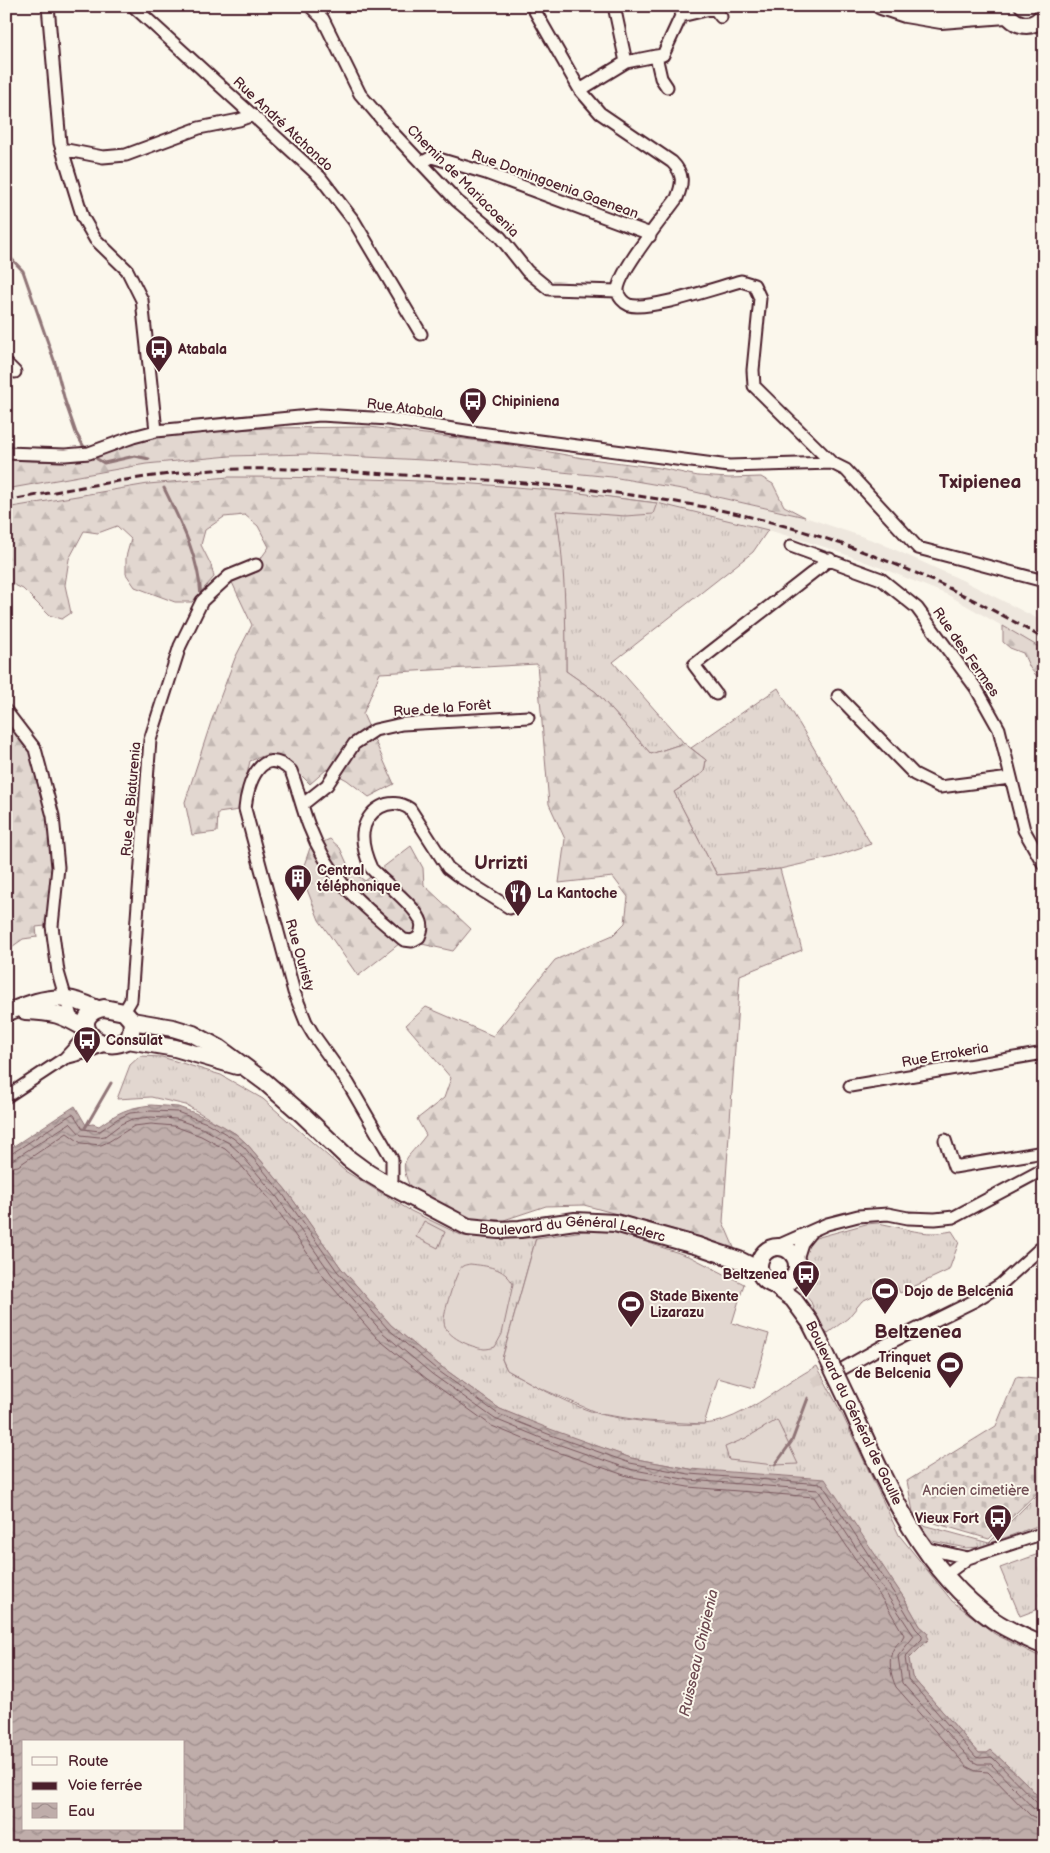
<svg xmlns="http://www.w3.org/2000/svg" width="1050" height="1853" font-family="'Balsamiq Sans',sans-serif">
<defs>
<pattern id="grass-tufts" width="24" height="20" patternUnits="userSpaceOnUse" patternTransform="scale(1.25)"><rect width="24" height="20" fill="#e2d7d0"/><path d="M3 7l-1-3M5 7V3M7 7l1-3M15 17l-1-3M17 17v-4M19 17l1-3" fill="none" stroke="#c3b8b3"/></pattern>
<pattern id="forest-firs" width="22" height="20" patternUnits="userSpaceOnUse" patternTransform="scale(1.25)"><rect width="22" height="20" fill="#e2d7d0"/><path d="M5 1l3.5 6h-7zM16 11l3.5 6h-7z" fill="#c3b8b3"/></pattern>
<pattern id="cemetery-stones" width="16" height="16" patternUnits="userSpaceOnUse" patternTransform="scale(1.25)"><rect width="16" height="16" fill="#e2d7d0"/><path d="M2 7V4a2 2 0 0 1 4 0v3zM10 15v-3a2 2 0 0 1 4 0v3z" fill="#c3b8b3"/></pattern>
<pattern id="water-waves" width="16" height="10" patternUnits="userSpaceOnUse" patternTransform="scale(1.25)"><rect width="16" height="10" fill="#bfadaa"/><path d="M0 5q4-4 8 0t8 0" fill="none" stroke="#9d8c8b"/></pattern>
</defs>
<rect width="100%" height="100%" fill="#fbf7ec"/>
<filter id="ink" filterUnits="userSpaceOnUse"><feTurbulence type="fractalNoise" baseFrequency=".02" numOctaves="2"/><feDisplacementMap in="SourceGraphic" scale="10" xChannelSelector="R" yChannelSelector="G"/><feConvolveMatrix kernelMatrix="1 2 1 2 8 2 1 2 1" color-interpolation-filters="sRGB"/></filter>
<g filter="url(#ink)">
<path fill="#eee7de" d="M309,454L461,462L612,477L682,489L805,517L878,542L964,581L1044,622V650L948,595L884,569L828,548L768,530L657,503L552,490L148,484L6,508V489L62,478L146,464L230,456Z"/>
<path fill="url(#grass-tufts)" stroke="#967b7e" d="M551,490L657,503L768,530L753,552L613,662L684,743L651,754L596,692L566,671C566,610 562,550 551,490Z
M778,688L871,844L833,857L780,869L717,875L674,792L704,772L706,760L691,748Z
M140,1056L162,1057L221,1075L263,1099L345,1171L411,1211L463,1236L536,1238L502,1359C503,1362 505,1367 507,1369C510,1373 516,1375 520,1377C543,1390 574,1407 600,1414C627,1421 695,1429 721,1421C757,1409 784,1383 817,1366L843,1416L899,1535L952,1601L995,1634L1044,1659V1803L1026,1783L992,1751L987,1753H979L912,1677L909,1659L928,1633L920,1626L904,1598L867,1545L690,1469L631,1458L547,1429L500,1409L439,1365L391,1325L341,1268L286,1190L247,1144L236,1134L186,1105L151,1097L117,1099L130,1065Z
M878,1223C906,1228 923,1237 952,1231L959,1242L949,1270L900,1293L896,1285L862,1301L848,1318L824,1336L811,1302L797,1285C799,1281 804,1275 804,1270C805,1255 799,1252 812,1239L866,1224Z
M1044,1488V1521L1037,1526L980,1547L966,1548L932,1541L919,1524L989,1543Z
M1044,1552V1607L1020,1616L1000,1568Z"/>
<path fill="url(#forest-firs)" stroke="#967b7e" d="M370,427L511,445L583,458L660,468L698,476L729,478L761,477L773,484L784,506L805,517L682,489L612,477L461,462L309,454L230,456L146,464L6,489V460L60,462L87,460L135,443L168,435L264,428Z
M229,477C336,477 444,480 551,490C586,493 621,499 657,503L653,514L625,516L556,511C565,564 566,618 566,671L596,692L651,754L684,743L706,760L704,772L674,792L717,875L780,869L802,950L740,975L723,1222L735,1250L701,1237L584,1205L546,1206L504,1220H472L412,1192C397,1157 405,1163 426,1135L417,1119L444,1098L451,1078L406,1025L426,1007L493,1036L555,960L613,935L625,923L628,897L613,877L559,883L565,839L549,804L537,664L380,673L363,714L394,784L369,797L347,780L327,769L310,784L291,765L268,754L250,761L239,810L218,813L217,832L192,835L185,802L211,722L235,658L252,625L229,576L256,565L269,547L258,526L245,515L224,517L205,530L201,545L211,565L214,577L192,602H175L135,587L126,574V557L131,539L117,526L98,533L84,531L69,559L65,585L71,613L62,619L49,615L23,589L6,581V508L148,484Z
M1003,626L1044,650V685L1030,668L1023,653L1010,648L1003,642Z
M6,711L35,749L53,816L52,914L45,926L36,927L37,937L23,939L6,951Z
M330,839L340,848L350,870L365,881L411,846L423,868L424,885L471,929L453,951L404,940L358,976L319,920L301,874L310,848Z"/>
<path fill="url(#cemetery-stones)" stroke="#967b7e" d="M1016,1377L1044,1380V1486L989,1539L914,1517L907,1481L996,1426Z"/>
<path fill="#e2d7d0" stroke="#967b7e" d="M424,1221L445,1232L438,1248L416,1237Z
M604,1228L691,1257L744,1284L732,1323L769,1334L754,1388L718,1378L704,1424L645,1421L600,1414L540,1388L507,1370L502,1359L536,1238Z
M470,1264C487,1266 504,1267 513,1284L502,1334L495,1347C492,1348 488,1349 484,1349C471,1347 445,1337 444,1322C443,1314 455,1276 460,1269C462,1265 466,1265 470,1264Z
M777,1420L798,1464L775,1465L729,1460L725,1447L746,1438Z"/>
<path fill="url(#water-waves)" stroke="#907477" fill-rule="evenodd" d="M151,1105L178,1107L195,1113L223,1126L236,1134L247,1144L286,1190L341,1268L391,1325L439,1365L500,1409L550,1429L631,1458L690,1469L825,1479L904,1598L920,1626L928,1633L927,1635L929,1639L909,1659L912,1677L979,1753H987L991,1750L1026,1783L1044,1803V1847H6V1151L75,1106L86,1125L93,1124L99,1126C119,1112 126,1108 151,1105ZM24,1742H184V1829H24Z"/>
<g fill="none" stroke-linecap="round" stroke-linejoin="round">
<path stroke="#79585e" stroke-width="1" d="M6,1154H11L72,1114L74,1115L83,1129L100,1131L117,1119L130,1113L151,1111L177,1112L207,1123L233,1138L244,1147L282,1193L337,1271L387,1328L436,1369L498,1414L548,1434L630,1463L689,1474L822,1484L899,1601L916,1629L922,1635V1639L905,1657L908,1679L976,1757L980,1758L992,1757L1038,1804L1044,1805
M6,1161L14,1159L70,1123L81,1135L99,1137L105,1136L121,1124L132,1119L151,1117L176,1119L204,1129L229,1143L239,1152L277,1197L332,1275L383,1333L432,1374L495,1419L546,1440L629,1469L689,1480L818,1490L914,1636L898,1656L902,1683L972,1761L978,1764H991L1034,1809L1044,1812
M6,1168L18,1166L67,1133L81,1143L101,1145L108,1142L134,1126L151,1124L174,1126L201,1136L225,1149L234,1157L271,1201L326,1280L377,1338L427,1379L492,1426L543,1447L627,1476L688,1487L814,1497L888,1608L904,1635C902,1641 897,1643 894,1648C887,1658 891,1677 896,1687L967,1767L976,1771L988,1772L1030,1815L1036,1818L1044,1819"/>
<path stroke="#907477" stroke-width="3" d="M6,253L23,271L55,363L65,401L76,433L84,447
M97,459L104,463L135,456L149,459
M164,488C181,523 199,557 201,597
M85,1128L111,1083
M775,1465L792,1441L808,1398"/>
<path stroke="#d8ccc5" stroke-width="11" stroke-dasharray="11 5.5" stroke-linecap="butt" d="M813,1383L840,1370"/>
<g stroke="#4a1f2b" stroke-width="15">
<path id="street" d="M48,6L60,143L83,218L95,239L127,270L142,300L156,431
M133,6L320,177L354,221L421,334
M310,6L323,19L360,94L394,134L457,201L500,237L527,271L549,289L618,291
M532,6L580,90L600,113L672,162C684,174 683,183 677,198C665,215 617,273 618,291C618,297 624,303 629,305C649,311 718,287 741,281L754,285L760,298L753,370L754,386L832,463L846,470L918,548L1044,581
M614,6L626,62L656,56
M667,87L661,78L656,56L663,55L681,16L714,8L721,17
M580,90L626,62
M62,149L103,157L126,155L199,128L239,120L253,115
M421,163L432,157L486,173L645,232L650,236
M6,363L15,372
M6,453L65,455L89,453L133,437L156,431L320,415L389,419L472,432L729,466L832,463
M791,546L881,579L917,608L976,688L999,729L1024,830L1044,865
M716,694L694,665L830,559
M838,696L914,774L940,787L1010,778
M6,711L35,749L53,816L58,867L52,926L58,972L72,1020
M302,805L327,785L354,744L375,730L402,724L528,717
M124,1012L131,1000L150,740L180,646L202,601L229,576L256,565
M65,1058L84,1053L107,1044
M850,1086L1044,1053
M6,1097L65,1058L88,1033
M945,1140L954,1167L1044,1152
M390,1186L392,1179V1159L348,1083L313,1034L306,1022L294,992L245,809C247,784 261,743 291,771C298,789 302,808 309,826C330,881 361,904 404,940L412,941L419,937C421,932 423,928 421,922C417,907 382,881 371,868C366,857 362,845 363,833C366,810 390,795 410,809L448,868L457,875L510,908
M775,1247L827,1224L858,1216L888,1214L908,1218L935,1219L954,1217L1044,1169
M796,1262L802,1243L810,1233
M844,1368L883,1346L974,1301L1000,1285L1044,1245
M924,1548L968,1558
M945,1575L968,1558L1044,1533"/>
</g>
<g stroke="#4a1f2b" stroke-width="20">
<g id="secondary">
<path d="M881,6L905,14L941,20L1006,15"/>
<path d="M1003,6C1010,25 1032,33 1044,14"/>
<path d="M104,1008L124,1012L132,1021L131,1033L128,1040C95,1058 66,1015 104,1008Z"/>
<path d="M25,1011C53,1012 62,1014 86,1029"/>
<path d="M6,1013C25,1005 47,996 67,999C78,1000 88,1005 97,1009"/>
<path id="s1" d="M132,1021L173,1028L193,1034L219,1048L265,1082L303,1115L349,1159L368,1173L390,1186L468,1227L499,1230L520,1229L575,1221L615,1223L698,1246L739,1260L759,1270"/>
<path d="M128,1040L175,1048L237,1066"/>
<circle cx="778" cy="1266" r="19"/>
<path d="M774,1285L793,1299L810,1322L821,1344"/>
<path d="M851,1407C886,1485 922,1569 993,1620C1009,1631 1027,1638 1044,1646"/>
</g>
</g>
<use href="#street" stroke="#fbf7ec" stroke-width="11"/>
<use href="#secondary" stroke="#fbf7ec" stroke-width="16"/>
<path stroke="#4a1f2b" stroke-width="3" stroke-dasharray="8 4" stroke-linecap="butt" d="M6,501C75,488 143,475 213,470C283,466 353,472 422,476C519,481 615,490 710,508C827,531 942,578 1044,639"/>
<g stroke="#4a1f2b" stroke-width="20" stroke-linecap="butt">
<path id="secondary-bridge" d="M821,1344L851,1407"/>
</g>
<use href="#secondary-bridge" stroke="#fbf7ec" stroke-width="16"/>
</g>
</g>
<defs>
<g id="bus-pin" transform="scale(1.4375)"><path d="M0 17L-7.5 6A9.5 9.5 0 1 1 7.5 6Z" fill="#4a1f2b" stroke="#fbf7ec"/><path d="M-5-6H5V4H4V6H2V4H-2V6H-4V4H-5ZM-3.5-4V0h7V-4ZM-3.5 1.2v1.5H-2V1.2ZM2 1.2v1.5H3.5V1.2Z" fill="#fff"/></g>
<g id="building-pin" transform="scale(1.4375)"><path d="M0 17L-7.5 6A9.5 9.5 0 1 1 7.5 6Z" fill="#4a1f2b" stroke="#fbf7ec"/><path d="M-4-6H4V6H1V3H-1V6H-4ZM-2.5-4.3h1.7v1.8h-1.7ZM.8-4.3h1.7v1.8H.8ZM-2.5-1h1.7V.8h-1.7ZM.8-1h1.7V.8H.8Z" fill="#fff"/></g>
<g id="restaurant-pin" transform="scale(1.4375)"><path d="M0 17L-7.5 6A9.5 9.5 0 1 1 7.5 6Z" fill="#4a1f2b" stroke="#fbf7ec"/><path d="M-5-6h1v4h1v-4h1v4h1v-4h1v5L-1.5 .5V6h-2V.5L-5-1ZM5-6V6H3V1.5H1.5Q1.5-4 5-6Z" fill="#fff"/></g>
<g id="stadium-pin" transform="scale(1.4375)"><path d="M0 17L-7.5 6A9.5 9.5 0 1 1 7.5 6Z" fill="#4a1f2b" stroke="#fbf7ec"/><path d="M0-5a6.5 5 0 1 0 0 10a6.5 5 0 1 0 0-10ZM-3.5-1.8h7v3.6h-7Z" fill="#fff"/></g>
</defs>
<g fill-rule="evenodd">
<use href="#bus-pin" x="159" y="349"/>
<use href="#bus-pin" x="473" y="401"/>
<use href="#building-pin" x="298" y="878"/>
<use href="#restaurant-pin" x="518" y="893"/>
<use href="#bus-pin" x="87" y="1040"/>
<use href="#bus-pin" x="806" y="1274"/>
<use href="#stadium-pin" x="885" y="1291"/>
<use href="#stadium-pin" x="631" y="1304"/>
<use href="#stadium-pin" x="950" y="1365"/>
<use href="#bus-pin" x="998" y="1518"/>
</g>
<g text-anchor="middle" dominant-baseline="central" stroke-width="4" stroke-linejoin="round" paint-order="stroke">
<g font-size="14" fill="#4a1f2b" stroke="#fbf7ec">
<text transform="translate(283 124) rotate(43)">Rue André Atchondo</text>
<text transform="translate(463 181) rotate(45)">Chemin de Mariacoenia</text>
<text transform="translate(555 184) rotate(20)">Rue Domingoenia Gaenean</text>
<text transform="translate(405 408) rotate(7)">Rue Atabala</text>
<text transform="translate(966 652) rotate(55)">Rue des Fermes</text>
<text transform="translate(442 708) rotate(-4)">Rue de la Forêt</text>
<text transform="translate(131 799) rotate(-85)">Rue de Biaturenia</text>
<text transform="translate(300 955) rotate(74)">Rue Ouristy</text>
<text transform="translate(945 1055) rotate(-10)">Rue Errokeria</text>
<text stroke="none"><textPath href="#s1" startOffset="506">Boulevard du Général Leclerc</textPath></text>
<text transform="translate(854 1413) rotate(64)">Boulevard du Général de Gaulle</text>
</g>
<g font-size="14" font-weight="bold" fill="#4a1f2b" stroke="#fbf7ec" text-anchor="start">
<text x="178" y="349">Atabala</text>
<text x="492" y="401">Chipiniena</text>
<text x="317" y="870">Central<tspan x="317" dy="16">téléphonique</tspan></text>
<text x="537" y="893">La Kantoche</text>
<text x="106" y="1040">Consulat</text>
<text x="787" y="1274" text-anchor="end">Beltzenea</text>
<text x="904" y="1291">Dojo de Belcenia</text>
<text x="650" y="1296">Stade Bixente<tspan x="650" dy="16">Lizarazu</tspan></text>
<text x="931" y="1357" text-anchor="end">Trinquet<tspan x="931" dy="16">de Belcenia</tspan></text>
<text x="979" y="1518" text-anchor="end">Vieux Fort</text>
</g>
<g font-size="14" fill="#704d54" stroke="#fbf7ec">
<text x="976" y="1490">Ancien cimetière</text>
</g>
<g font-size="15" font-style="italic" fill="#6d4a51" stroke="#fbf7ec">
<text transform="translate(699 1653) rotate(-77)">Ruisseau Chipienia</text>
</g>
<g font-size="19" font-weight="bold" fill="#4a1f2b" stroke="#fbf7ec">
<text x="980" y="482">Txipienea</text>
<text x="501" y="863">Urrizti</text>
<text x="918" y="1332">Beltzenea</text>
</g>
</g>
<rect width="1050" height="1853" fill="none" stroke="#fbf7ec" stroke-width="25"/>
<rect x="12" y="12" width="1025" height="1828" fill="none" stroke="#4a1f2b" stroke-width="2" filter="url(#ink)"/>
<rect x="22" y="1740" width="162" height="90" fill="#fbf7ec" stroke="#b4a19f"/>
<rect x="32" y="1757" width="25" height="8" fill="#fbf7ec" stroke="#b4a19f"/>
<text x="68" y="1766" font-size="15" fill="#4a1f2b">Route</text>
<rect x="32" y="1782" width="25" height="8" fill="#4a1f2b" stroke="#b4a19f"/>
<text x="68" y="1790" font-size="15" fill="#4a1f2b">Voie ferrée</text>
<rect x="32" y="1803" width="25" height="15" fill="url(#water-waves)" stroke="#b4a19f"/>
<text x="68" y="1816" font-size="15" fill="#4a1f2b">Eau</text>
</svg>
